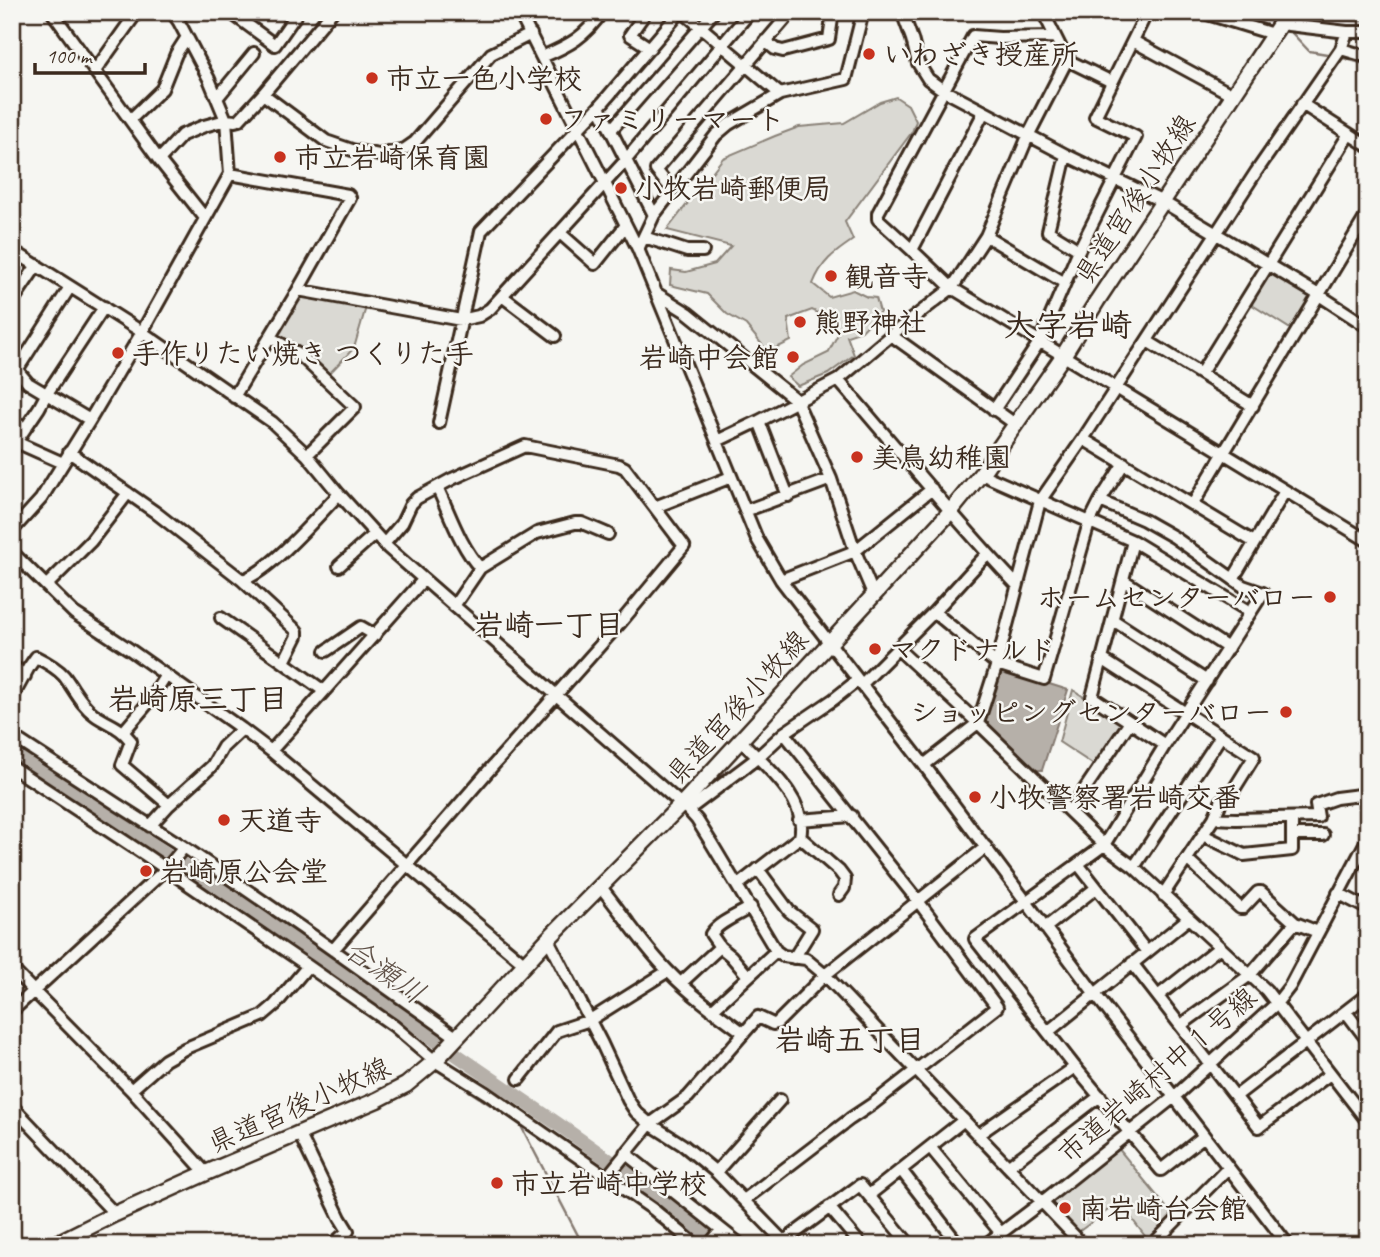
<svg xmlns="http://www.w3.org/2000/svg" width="1380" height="1257" font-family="Caveat,'Klee One',sans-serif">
<rect width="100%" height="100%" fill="#f6f6f2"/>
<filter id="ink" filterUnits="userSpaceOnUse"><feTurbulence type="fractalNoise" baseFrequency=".0143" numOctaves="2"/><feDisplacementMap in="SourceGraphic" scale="14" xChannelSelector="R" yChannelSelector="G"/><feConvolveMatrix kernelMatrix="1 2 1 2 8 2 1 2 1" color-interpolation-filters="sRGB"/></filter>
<g filter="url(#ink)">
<path fill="#dad9d3" stroke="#8a8278" stroke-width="2" d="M896,97L908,105L916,121L912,132L845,222L853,240C834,253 822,261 813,284L829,297L853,290L867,297L876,298L880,312L862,331L847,336L854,355L828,374L798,386L788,377L803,365L828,353L838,334L829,318L812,310L788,319L791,341L768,352L746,325L727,314L707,294L670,285L671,270L686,272L715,264L731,246L667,230L723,158L775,136L799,127L844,123L880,102Z
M1270,271L1312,296L1292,330L1249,303L1267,273Z
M300,293L366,307L354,348L328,375L276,335Z
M1073,690L1126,724L1097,767L1059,742Z
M1118,1148L1175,1218L1151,1244L1119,1202L1077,1233L1050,1205L1051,1202Z"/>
<path fill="#b6b0a9" stroke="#857a71" stroke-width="2" d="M996,667L1068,690L1042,770H1035L978,723Z"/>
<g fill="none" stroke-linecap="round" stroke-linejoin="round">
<path stroke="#857a71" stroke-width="2.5" d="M1230,12L1271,21
M1292,33L1309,51L1333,55
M1340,57L1368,65
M414,1037L419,1029
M469,1091L520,1124L583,1245"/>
<path stroke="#b6b0a9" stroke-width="14" d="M1295,12L1368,16
M12,752L284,932L368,990L419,1029L558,1124L651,1190L720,1245"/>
<g stroke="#3b2a1e" stroke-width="16">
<path id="minor" d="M52,12L159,160L205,218
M230,12L275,45L298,12
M519,12L638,249L757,539L781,580L811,619L924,765L1095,994L1288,1245
M646,12L630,35L650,48
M683,12L780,94
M902,12L912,39L918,63L928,79L943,90L1066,155L1163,202L1319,295L1368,327
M1043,12L1067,60L1112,82
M1201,12L1273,34
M1280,24L1347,32H1368
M765,41L775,49L783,51L829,39L833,12
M1133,41L1233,95
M1341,49L1368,57
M542,57C570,45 585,37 602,12
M95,71L137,12
M263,94L326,141L352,150L379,155L405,149L415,142L491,54L531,34
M217,98L254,53
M1302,104L1368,146
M599,107L680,12
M984,112L912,250L952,288L1368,541
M130,120L162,89L176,54L187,37
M611,130L714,12
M1066,155L1048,231L1079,250
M159,160L182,135L204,126L226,120L235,121L239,120L263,94L332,12
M230,174L348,195L350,198L298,290L234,397
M673,191L656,170L791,12
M560,233L595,264L626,225
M986,236L1029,134L1067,60
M644,237L687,251H703
M638,249L654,215L716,135L729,124L780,94L846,79L863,12
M12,250L142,332L272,422L307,455L339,494L388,548L688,810L697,820L712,844L776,951L783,956L806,959L825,975L1083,1245
M912,250L878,219V213L973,36L1000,38L1055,37
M298,290L461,320L479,316L490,309L625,161L750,12
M656,293L688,313L796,400L831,479L855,551L874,596
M502,296L555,336
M12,302L37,265
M891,335L1015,424
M270,337L301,356L355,407L307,455
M1147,341L1253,406
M12,364L28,383L90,420
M17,370L70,287
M1201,373L1349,134
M838,380C898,449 955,520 1017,585
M994,410L1040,341L1079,250L1136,137L1095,117L1147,12
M12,420L24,428
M759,421L788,496
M439,423L481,231L599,107L654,215
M1083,439L1254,542
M717,441L759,421L838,380L891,335L952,288L986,236L1065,283
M16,442L63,463
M12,443L16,442L39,408L46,395L104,307
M69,452L155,512L242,580C269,573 318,516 339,494
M981,474L1133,541L1250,612
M437,487C450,514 460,546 480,568
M1100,501L1144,520L1174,537L1243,586L1263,593L1165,745L1104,845L975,939L1075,1067L1161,1170L1204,1136
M1193,504L1368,213
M655,507L731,477
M745,511L831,479
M12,531L41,499L90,420L142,332L230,174L226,120L209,79L179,22L172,12
M1133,541L1092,697L1165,745
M12,552L74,613L129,649L242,729L271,751L525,964
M339,566L375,534
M1233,579L1285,491
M242,580L297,631V636L284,662
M781,580L855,551L932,489
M1123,580L1228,648
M47,585L91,541L128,493
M454,606L480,568L537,533L575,523H582L608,534
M934,612L997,664L1044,679L1089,523L1100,501L1124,463
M221,618L324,691
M1113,620L1207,681
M898,649L978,723L1104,845L1134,867L1266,990L1368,1122
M326,651L361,627L375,635
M1102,659L1254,757L1231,794L1226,796L1221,802L1214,818L1163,895
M12,665L25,676
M862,684L934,612L987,554
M12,698L29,667L36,657C46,662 57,668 64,676C74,689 81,705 95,715C109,725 120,726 131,741L122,765L169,805
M124,731L148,703L166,675
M12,736L118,805L184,847L302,928L456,1037
M271,751L423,580
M924,765L978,723L996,667L1040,501L1083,439L1256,172L1341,49L1347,32
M12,767L147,856L308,966L394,1026L435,1061L486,1093L654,1210L696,1245
M688,810L757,758L784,733L834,699L858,680
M1070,811L1130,722
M1214,818L1236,819L1318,817L1316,805L1336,798L1368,794
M799,820L852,816
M150,826L169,805L212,766L223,747L242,729
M1203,835L1244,855L1292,850V818
M1292,835H1323
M800,837L839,871L845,879L844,888L839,895
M1187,859L1240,908H1243L1258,892H1261L1295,923L1318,932
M1078,864L1147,952
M1134,867L1221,736
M758,869L789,911L812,929L794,958
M738,885L800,837C809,799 764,765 740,740
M600,886C623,914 643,946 668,971C691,995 718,1014 744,1033
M1338,893L1368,909
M1045,928L1096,888
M548,939L602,1044L628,1100L636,1112L650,1124L683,1145L716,1172L787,1245
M333,950L491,768L621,622L684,546L625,468L619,465L525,446L452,479L417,498L411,504L402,523L384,544
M1132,963L1259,1127L1330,1074
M12,969L131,1090L206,1173
M748,976L731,956L720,947L711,934C719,922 738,915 751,907
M681,983L720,947
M1158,996L1220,947
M712,1010L776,951
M12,1011L166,869L181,851
M1346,1012L1368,1041
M1181,1025L1250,975L1295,923
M1049,1031L1189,918
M519,1079L557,1031L590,1020L668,971
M131,1090L165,1060L186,1048L262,1016L275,1005L308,966
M1236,1096L1368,994
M12,1106L115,1214
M299,1133L340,1218L348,1231L332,1245
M979,1134L1075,1067
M930,1147L1000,1232
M625,1153L741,1245
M1009,1166L1100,1096
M901,1170L959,1245
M716,1172L780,1100
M607,1177L650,1124L688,1097L758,1017L773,1024L777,1023L825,975L986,847
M869,1195L964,1120
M744,1200L850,1119L874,1103L997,1007L918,901L784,733
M829,1207L861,1245
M79,1231L86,1245
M783,1242L860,1185L910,1245
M709,1245L721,1230
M985,1245L1042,1202L1174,1097L1276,1004L1290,986L1368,838
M1152,1245L1228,1168"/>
</g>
<g stroke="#3b2a1e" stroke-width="19">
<path id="major" d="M53,1245L115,1214L206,1173L377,1100L406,1085L435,1061L548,939L681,805L950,512L981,474L1063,356L1097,301L1288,12"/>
</g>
<use href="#minor" stroke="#f6f6f2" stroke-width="10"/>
<use href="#major" stroke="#f6f6f2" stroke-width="14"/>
</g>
</g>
<g fill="#c8321e" stroke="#f6f6f2" stroke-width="2.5">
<circle cx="869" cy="54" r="7"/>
<circle cx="372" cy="78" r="7"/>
<circle cx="546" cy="119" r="7"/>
<circle cx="280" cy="157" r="7"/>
<circle cx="621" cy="188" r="7"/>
<circle cx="831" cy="276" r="7"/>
<circle cx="800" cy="322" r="7"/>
<circle cx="118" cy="353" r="7"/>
<circle cx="793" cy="357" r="7"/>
<circle cx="857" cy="457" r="7"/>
<circle cx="1330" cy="597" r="7"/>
<circle cx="875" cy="649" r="7"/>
<circle cx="1286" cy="712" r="7"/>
<circle cx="975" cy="797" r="7"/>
<circle cx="224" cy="820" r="7"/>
<circle cx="146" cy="871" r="7"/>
<circle cx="497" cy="1183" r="7"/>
<circle cx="1065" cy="1208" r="7"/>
</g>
<g text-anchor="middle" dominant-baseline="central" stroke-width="5" stroke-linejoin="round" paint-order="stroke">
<g font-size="28" font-weight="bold" fill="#3b2a1e" stroke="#f6f6f2" text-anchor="start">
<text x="883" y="54">いわざき授産所</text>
<text x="386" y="78">市立一色小学校</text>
<text x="560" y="119">ファミリーマート</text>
<text x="294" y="157">市立岩崎保育園</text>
<text x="635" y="188">小牧岩崎郵便局</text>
<text x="845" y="276">観音寺</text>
<text x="814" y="322">熊野神社</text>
<text x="132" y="353">手作りたい焼き つくりた手</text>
<text x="779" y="357" text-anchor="end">岩崎中会館</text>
<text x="871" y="457">美鳥幼稚園</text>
<text x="1316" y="597" text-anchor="end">ホームセンターバロー</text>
<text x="889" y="649">マクドナルド</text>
<text x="1272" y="712" text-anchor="end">ショッピングセンターバロー</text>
<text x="989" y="797">小牧警察署岩崎交番</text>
<text x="238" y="820">天道寺</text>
<text x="160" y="871">岩崎原公会堂</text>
<text x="511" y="1183">市立岩崎中学校</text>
<text x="1079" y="1208">南岩崎台会館</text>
</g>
<g font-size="28" fill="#3b2a1e" stroke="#f6f6f2">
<text transform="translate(1135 199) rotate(-57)">県道宮後小牧線</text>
<text transform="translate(737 707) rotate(-48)">県道宮後小牧線</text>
<text transform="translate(1157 1075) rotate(-41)">市道岩崎村中１号線</text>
<text transform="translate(299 1105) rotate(-24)">県道宮後小牧線</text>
</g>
<g font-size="30" font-weight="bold" fill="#3b2a1e" stroke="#f6f6f2">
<text x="549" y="625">岩崎一丁目</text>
<text x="198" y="699">岩崎原三丁目</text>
<text x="850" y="1040">岩崎五丁目</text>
</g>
<g font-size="30" font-style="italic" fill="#605248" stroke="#f6f6f2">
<text transform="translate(385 971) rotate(35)">合瀬川</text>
</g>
<g font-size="32" font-weight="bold" fill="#3b2a1e" stroke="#f6f6f2">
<text x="1068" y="325">大字岩崎</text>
</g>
</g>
<rect width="1380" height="1257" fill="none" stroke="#f6f6f2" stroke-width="42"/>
<rect x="21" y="21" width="1338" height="1215" fill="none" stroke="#3b2a1e" stroke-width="2.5" filter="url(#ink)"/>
<path d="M35 63v10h110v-10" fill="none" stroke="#3b2a1e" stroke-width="3.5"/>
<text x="46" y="63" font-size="21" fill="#3b2a1e" stroke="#f6f6f2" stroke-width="5" paint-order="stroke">100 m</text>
</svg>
